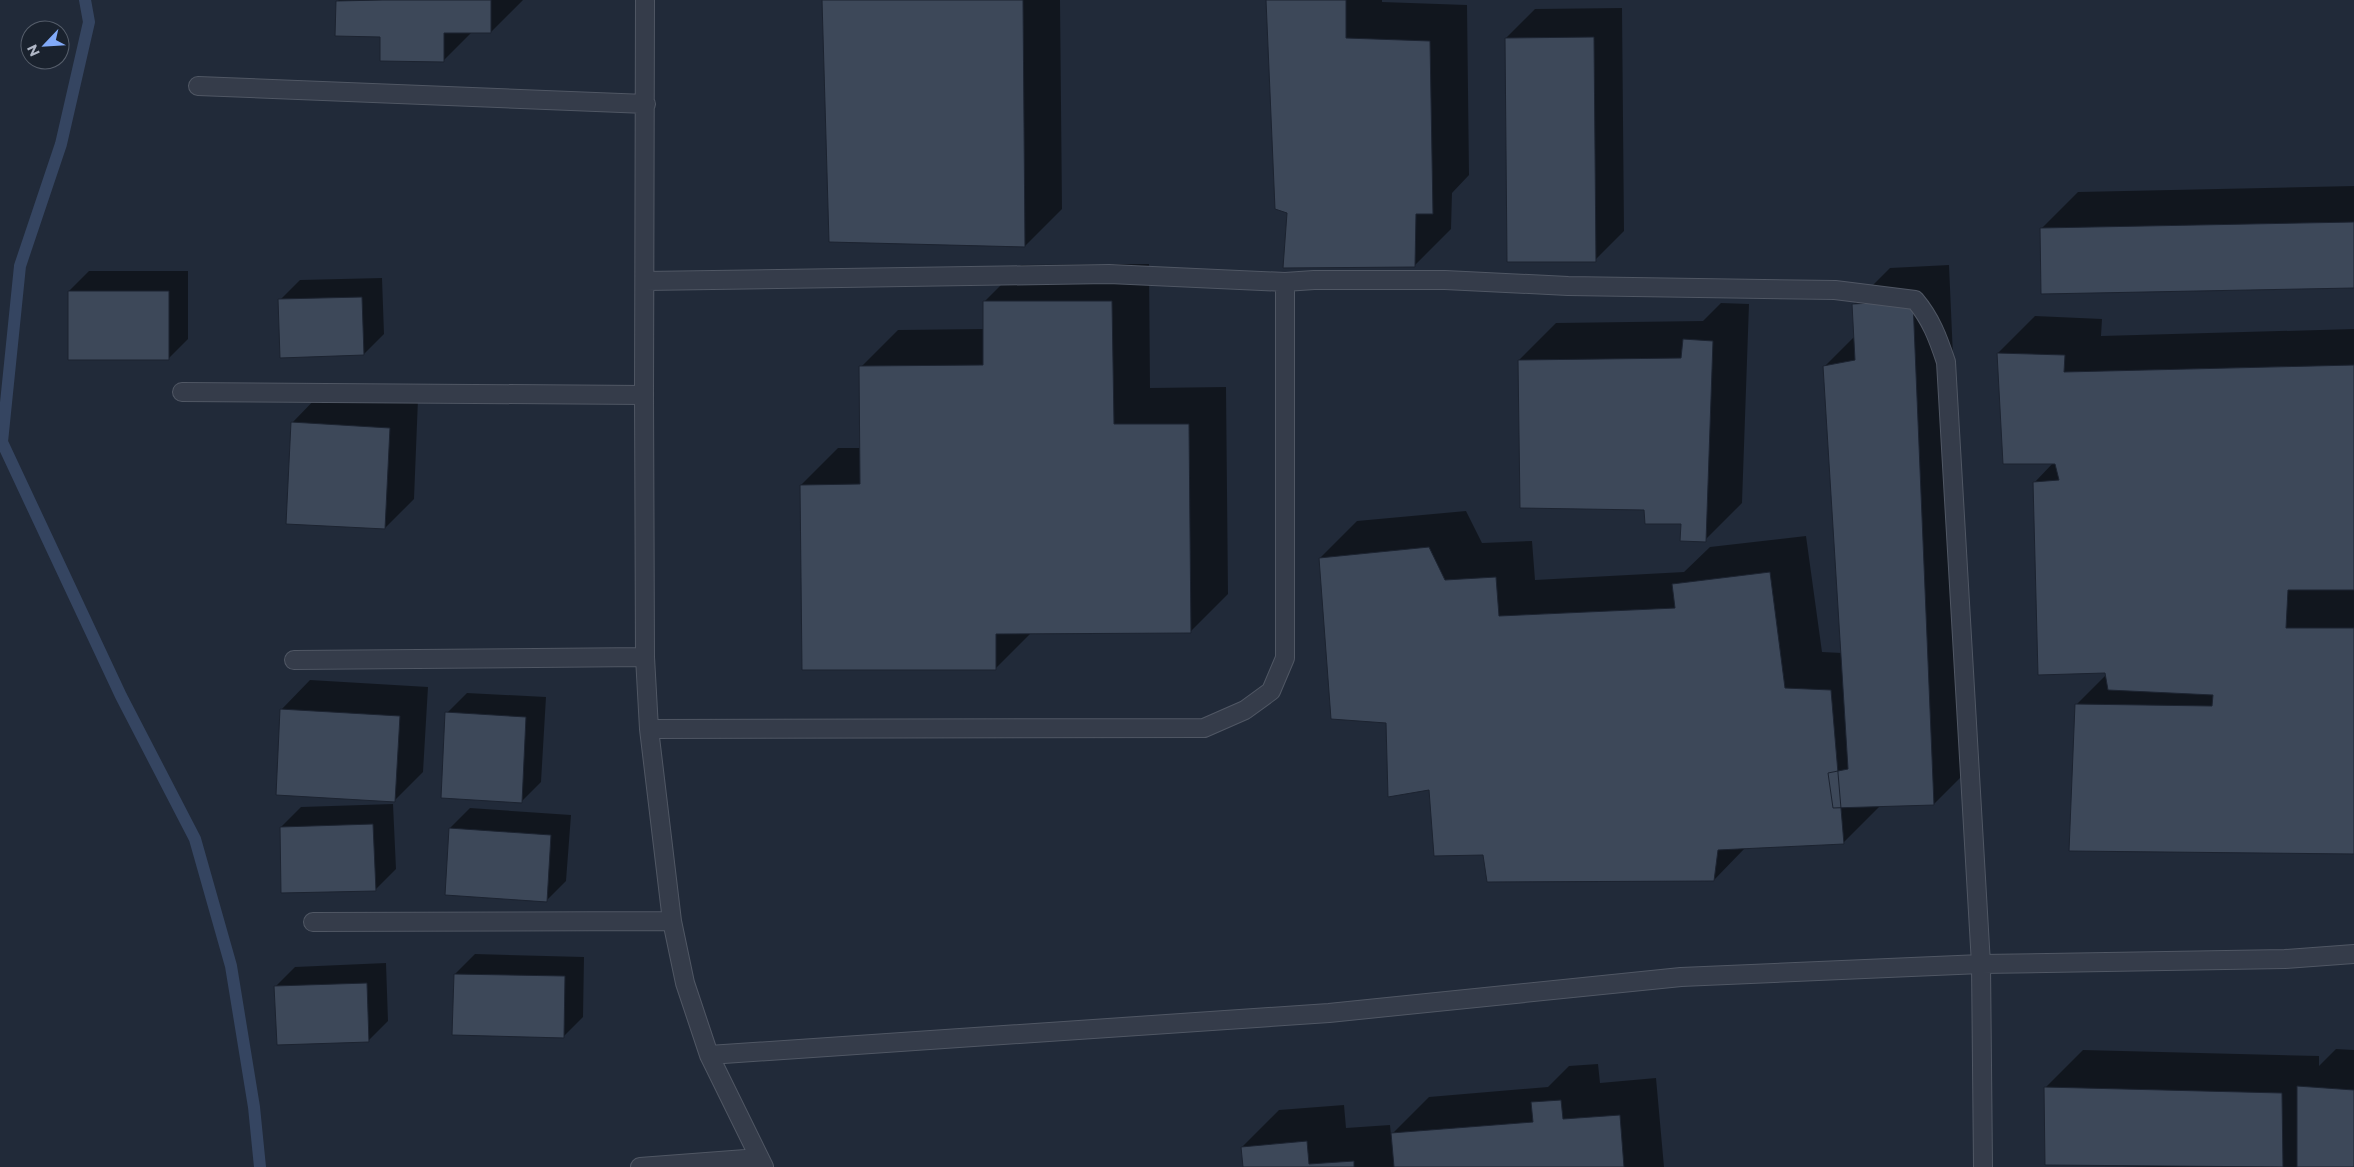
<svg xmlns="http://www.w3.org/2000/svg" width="2354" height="1167" font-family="Montserrat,sans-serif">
<rect width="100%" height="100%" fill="#212a39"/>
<path fill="#0007" d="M339,0H523L491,32H472L443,61L381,36L337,2Z
M824,0H1060L1062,209L1025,246Z
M1268,0H1382V2L1467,5L1469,175L1452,193L1451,229L1414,266L1288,212Z
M1622,8L1624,231L1595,260L1506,38L1535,9Z
M2354,186V286L2041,229L2078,192Z
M1149,264L1150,388L1226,387L1228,594L1191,631L1032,632L996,668L801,485L838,448H861V367L898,330L984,329V302L1021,265Z
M1949,265L1971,767L1934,804L1881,805L1843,843L1746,847L1714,880L1484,854L1430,789L1387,722L1320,558L1357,521L1466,511L1482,543L1532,541L1535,580L1684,572L1710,547L1806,536L1822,652L1842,653L1824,367L1855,336L1853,305L1890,268Z
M89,271H188V339L168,359L69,291Z
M382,278L384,334L364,354L280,300L300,280Z
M1721,303L1749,304L1742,503L1705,540L1682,523L1645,509L1519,360L1556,323L1703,321Z
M2035,316L2102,319L2101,336L2354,329V853L2076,705L2107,674L2034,483L2053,463L1998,353Z
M321,393L418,399L414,499L385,528L292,423Z
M310,680L428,687L423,772L394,801L281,710Z
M467,693L546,697L541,782L521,802L447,713Z
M393,804L396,869L376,889L281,827L301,807Z
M470,808L571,815L566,881L546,901L450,828Z
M475,954L584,957L583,1017L563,1037L455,974Z
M386,963L388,1021L368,1041L275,987L295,967Z
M2336,1049L2354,1050V1167H2161L2046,1164V1087L2083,1050L2319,1056V1066Z
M1598,1064L1600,1083L1656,1078L1664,1167H1244L1242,1147L1279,1110L1344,1105L1346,1128L1390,1125L1391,1135L1429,1097L1548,1087L1569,1066Z"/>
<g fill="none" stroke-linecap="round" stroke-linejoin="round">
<path stroke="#354561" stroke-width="12" d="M85,0L89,22L61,144L20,266L2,442L121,696L195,839L231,966L254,1107L260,1167"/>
</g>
<path fill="#3d4859" stroke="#1c2330" d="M382,0H491V33H444V62L380,61V37L335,36L336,1Z
M822,0H1023L1025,247L829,242Z
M1266,0H1346V38L1430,41L1433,214H1416L1415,267L1283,268L1287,213L1275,209Z
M1594,37L1596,262H1507L1505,38Z
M2354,222V288L2041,294L2040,228Z
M68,291H169V360H68Z
M362,297L364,355L280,358L278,299Z
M983,301H1112L1114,424H1189L1191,633L996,634V670H802L800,485L860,484L859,366L983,365Z
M1913,301L1934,805L1833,808L1828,773L1848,769L1823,366L1855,360L1852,304Z
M1683,339L1713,341L1706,542L1680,541L1681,524H1645L1644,510L1520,508L1518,360L1681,358Z
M1997,353L2065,355L2064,372L2354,365V590H2288L2286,628H2354V854L2069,851L2075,704L2212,706L2213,695L2108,690L2105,673L2038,675L2033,482L2059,480L2055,464H2003Z
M291,422L390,428L385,529L286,524Z
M1429,547L1445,580L1496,577L1499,616L1675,608L1672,584L1770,572L1785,688L1831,690L1844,844L1718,850L1714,881L1487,882L1483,855L1434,856L1429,790L1388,797L1386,723L1331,719L1319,558Z
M280,709L400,716L395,802L276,795Z
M445,712L526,717L522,803L441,798Z
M373,824L376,891L281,893L280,827Z
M449,828L551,835L547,902L445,895Z
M454,974L565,976L564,1038L452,1035Z
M367,983L369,1042L277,1045L274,986Z
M2297,1086L2354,1090V1167H2297Z
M2044,1087L2282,1093L2283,1167L2045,1165Z
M1561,1100L1563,1119L1620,1115L1624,1167H1394L1391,1133L1533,1122L1531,1102Z
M1307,1141L1309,1164L1354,1161V1167H1243L1241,1147Z"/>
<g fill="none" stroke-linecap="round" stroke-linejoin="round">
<g stroke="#505764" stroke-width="20">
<path id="service" d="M645,0L644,395L645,657L649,729L672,921L685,983L709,1055L764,1167
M198,86L646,104
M645,281L1109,274L1285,282
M182,392L644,395
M294,660L645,657
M649,729L1204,728L1245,710L1271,691L1285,658V282L1314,280H1445L1568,286L1835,290L1915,300C1931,319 1938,338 1946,362L1981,964L1983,1167
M313,922L672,921
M709,1055L1329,1013L1681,977L1981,964L2285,959L2354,954
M640,1167L759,1158"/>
</g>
<use href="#service" stroke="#353c4a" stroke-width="18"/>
</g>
<g transform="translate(45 45) rotate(245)"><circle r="24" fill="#1a222e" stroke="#565e6b"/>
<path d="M0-4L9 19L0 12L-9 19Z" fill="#82aaf8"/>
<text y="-8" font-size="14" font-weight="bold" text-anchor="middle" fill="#b0b7c6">N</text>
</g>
</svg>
